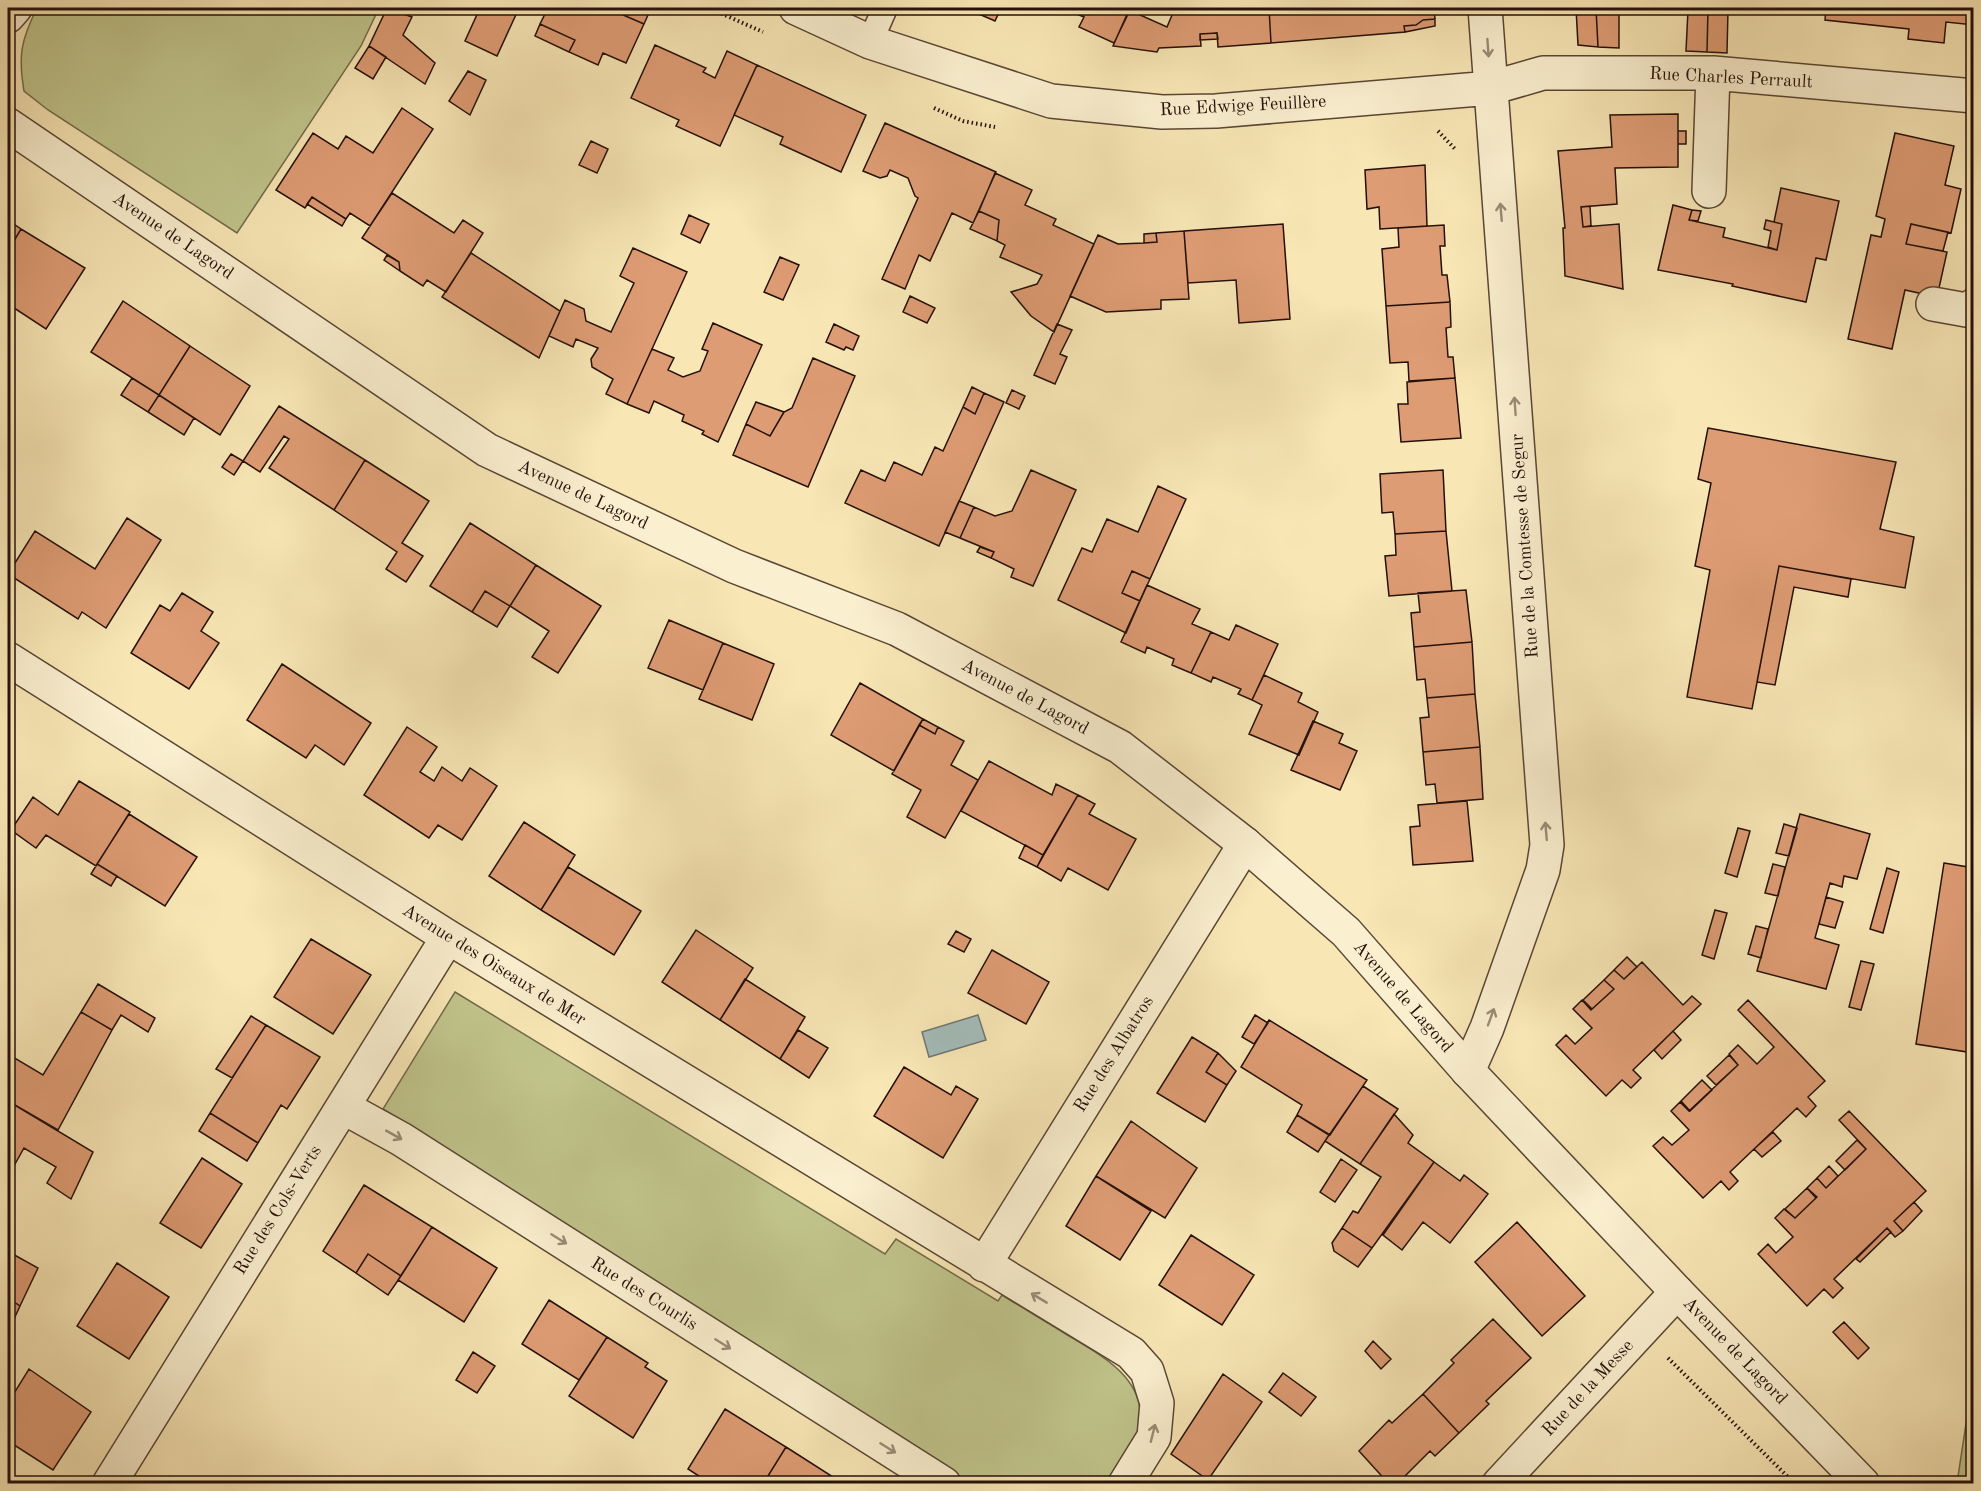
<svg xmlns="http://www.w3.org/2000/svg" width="1981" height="1491" font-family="'Old Standard TT',serif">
<rect width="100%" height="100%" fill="#f8e6b5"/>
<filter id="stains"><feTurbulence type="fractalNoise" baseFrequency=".00333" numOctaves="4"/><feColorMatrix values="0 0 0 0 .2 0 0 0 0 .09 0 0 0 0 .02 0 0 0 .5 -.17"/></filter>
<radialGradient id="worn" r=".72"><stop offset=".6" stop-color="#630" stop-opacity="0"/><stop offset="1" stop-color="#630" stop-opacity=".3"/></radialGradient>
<path fill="#c0c48b" stroke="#726a4a" stroke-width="1.5" d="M37,8H379L361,46L237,233L48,110L24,91C18,56 21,40 37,8Z
M455,992L885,1254L896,1239L998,1301L1002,1295C1024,1309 1047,1322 1069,1336C1108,1359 1152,1383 1138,1436C1133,1452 1119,1469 1110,1483H968L407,1138L413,1127L383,1109Z
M1973,1378V1483H1957Z"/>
<path fill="#a3bcb9" stroke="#707773" stroke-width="1.5" d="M978,1015L986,1040L929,1057L922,1032Z"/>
<path fill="#de9c74" stroke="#241009" stroke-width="1.5" d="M387,8L412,17L403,35L435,63L425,84L369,46Z
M480,8H519L497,56L465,41Z
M548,8H607L644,24L626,63L603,53L598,65L569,52L575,40L540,24Z
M607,8H631L648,15L644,24Z
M965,8H1001L995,21Z
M1062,8H1131L1114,43L1079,27L1084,17Z
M1175,8H1269L1271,43L1218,47L1217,33L1200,34L1201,46L1159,48L1157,52L1113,46L1129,10L1167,27Z
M1269,8H1434L1435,19L1423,20L1416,25L1404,26L1405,32L1271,43Z
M1576,8H1596L1598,47L1578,45Z
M1596,8H1619V48L1598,47Z
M1651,8H1708L1707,52L1686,51L1688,10Z
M1708,8L1728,10L1727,53L1707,52Z
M1826,8H1974V25L1946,22L1944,43L1908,39L1909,29L1825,20Z
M1435,19V26L1405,32L1404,26L1416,25L1423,20Z
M540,24L575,40L569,52L535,36Z
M1217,33L1218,39L1200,40V34Z
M655,45L706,68L703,72L715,78L727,51L757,65L720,146L676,126L679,120L631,98Z
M369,46L386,57L373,79L355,68Z
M757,65L866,115L841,172L780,144L783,137L734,115Z
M468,71L486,80L470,115L449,101Z
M402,108L433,129L370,226L350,213L346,219L312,197L305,208L276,190L313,133L338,149L346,136L373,153Z
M1678,114V167L1615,168L1617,204L1581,207L1583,227L1619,224L1623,289L1565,276L1563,228H1565L1558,151L1612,147L1610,115Z
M885,123L996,172L973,223L952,213L930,261L919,255L905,289L882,279L918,198L915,196L908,178L890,170L887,176L880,178L863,171Z
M1678,131H1686V144H1678Z
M1895,133L1954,146L1945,185L1961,189L1951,233L1911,224L1906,244L1947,252L1937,297L1905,290L1892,349L1848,339L1871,235L1881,237L1885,219L1876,216Z
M591,141L608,149L597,173L579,165Z
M1425,165L1427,226L1380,229L1379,207L1367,209L1365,170Z
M995,173L1032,190L1025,205L1056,219L1053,225L1094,244L1054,332L1031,316L1011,292L1037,284L1042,275L1000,257L1005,245L997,241L999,220L979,211Z
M1781,188L1839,201L1826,260L1816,258L1806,302L1732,286L1733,284L1658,270L1673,205L1692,210L1689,220L1725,228L1723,237L1777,250L1782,224L1774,222Z
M392,193L454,233L463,220L483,233L446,292L427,280L423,286L400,271L399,262L362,238Z
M312,197L346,219L342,226L307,204Z
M1590,206L1591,226L1583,227L1581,207Z
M1692,210L1701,211L1698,221L1689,220Z
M979,211L999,220L997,241L970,229Z
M689,215L709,224L700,243L681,234Z
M8,220L21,229L8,251Z
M1766,220L1782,224L1777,250L1768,247L1771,231L1764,229Z
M1283,224L1290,319L1239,323L1236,280L1188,283L1184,231Z
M1911,224L1948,232L1943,251L1906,244Z
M1444,225L1445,246H1440L1442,275H1447L1450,302L1386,306L1382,249L1399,247L1398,228Z
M21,229L85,268L46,329L8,304V251Z
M1184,231L1189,299L1161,300V309L1106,312L1070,296L1098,235L1118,244L1144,243L1157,242L1156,233Z
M1156,233L1157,242L1144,243V234Z
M633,248L687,272L627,404L606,394L613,379L592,367L591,359L598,348L576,339L573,347L549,336L565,300L584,309L586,321L611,332L634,283L620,276Z
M471,253L560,311L539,358L442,297Z
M387,255L399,262L400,271L384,260Z
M780,257L799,265L783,300L764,292Z
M910,296L935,308L927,323L903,312Z
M123,301L190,346L159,395L91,352Z
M1450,302L1451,327L1446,328L1448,357H1453L1455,378L1409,381L1408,362L1390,363L1386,306Z
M713,323L762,345L718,442L702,434L704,431L682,421L684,415L654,401L649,413L627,404L652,349L674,358L668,370L683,377L700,371L708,351L702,349Z
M834,324L859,336L853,350L846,347L844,350L826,342Z
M1057,324L1072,330L1060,354L1067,357L1055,384L1034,375Z
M190,346L250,386L220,435L159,395Z
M813,358L855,376L808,487L733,455L746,424L770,436L784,412L792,408Z
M132,378L159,395L148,412L121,395Z
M1455,378L1461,438L1401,442L1398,404H1408L1407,382Z
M972,387L984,393L975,414L963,407Z
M1012,390L1025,396L1019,409L1006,403Z
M984,393L1004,402L939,546L845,503L861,470L885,481L894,462L922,475L935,447L943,451L963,407L975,414Z
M159,395L194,418L184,435L148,412Z
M756,402L784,412L770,436L746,424Z
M279,406L365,460L334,510L269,468L289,439L284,436L260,472L243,461Z
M1708,428L1896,462L1880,529L1914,537L1905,588L1779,566L1752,709L1687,697L1710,570L1695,566L1711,483L1698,479Z
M231,454L243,461L234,475L222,467Z
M365,460L429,501L402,543L423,556L406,582L386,569L397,552L334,510Z
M1031,470L1076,490L1033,586L1011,577L1014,569L991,558L994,552L960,538L974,507L995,516L1012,511Z
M1443,470L1446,531L1395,534L1393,512L1382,513L1380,474Z
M1158,486L1186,499L1150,579L1132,571L1122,593L1140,601L1126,633L1058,600L1082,548L1092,552L1107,519L1138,532Z
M959,501L974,507L960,538L945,532Z
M127,518L161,540L106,628L82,612L78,619L8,574L35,531L95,569Z
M470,523L536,565L510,606L485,591L472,612L430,586Z
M1446,531L1452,591L1389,596L1385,556L1396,555L1395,534Z
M980,547L994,552L991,558L977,552Z
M536,565L601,606L558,673L532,657L549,631L510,606Z
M1779,566L1851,579L1848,597L1794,587L1775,685L1757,682Z
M1132,571L1150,579L1140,601L1122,593Z
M1147,585L1200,609L1192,624L1211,632L1191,673L1172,665L1174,659L1147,647L1145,653L1121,642Z
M1466,590L1472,642L1414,647L1411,613L1420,612L1418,593Z
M485,591L510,606L497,627L472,612Z
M182,593L213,612L201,631L219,643L189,689L131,653L160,605L170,611Z
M669,620L723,643L703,690L648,668Z
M1236,625L1278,644L1252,700L1238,694L1241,689L1213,677L1211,682L1191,673L1211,632L1229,640Z
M1472,642L1475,694L1427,698L1425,679L1417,680L1414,647Z
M723,643L774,664L752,720L699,699Z
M282,664L371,723L344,765L315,745L306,758L247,720Z
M1264,675L1302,693L1298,702L1318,712L1299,755L1249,734L1262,705L1252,700Z
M860,683L923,719L894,771L831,735Z
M1475,694L1480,747L1423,752L1420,718L1429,717L1427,698Z
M923,719L938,727L935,734L919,725Z
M1313,721L1343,734L1339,743L1357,751L1340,790L1291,770Z
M919,725L935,734L938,727L964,741L951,765L978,780L945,838L907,817L921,790L892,774Z
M407,727L437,747L420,772L434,781L442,767L462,781L470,768L497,786L462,840L438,825L429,838L364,795Z
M1480,747L1483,799L1437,803L1435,784L1426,785L1423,752Z
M989,761L1052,795L1056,784L1078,795L1043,855L961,811Z
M79,781L130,812L96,866L46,835L36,848L11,830L33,797L58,815Z
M1078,795L1095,804L1089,814L1136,839L1108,890L1068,868L1061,881L1037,867Z
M1467,801L1473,861L1413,865L1410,827L1420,826L1418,805Z
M129,814L197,857L165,906L97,864Z
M1800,814L1870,834L1857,879L1844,876L1842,887L1830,883L1815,938L1839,945L1826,989L1757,971Z
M524,822L575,855L541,910L489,876Z
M1784,824L1797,828L1789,856L1776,853Z
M1738,828L1750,831L1737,877L1725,873Z
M1025,845L1043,855L1037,867L1019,858Z
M1944,863L1974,868V1053L1916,1044Z
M97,864L117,876L111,886L91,874Z
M1773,864L1785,867L1778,896L1765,893Z
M568,867L641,911L614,955L541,910Z
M1887,868L1899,872L1883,933L1870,929Z
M1826,897L1843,902L1835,928L1819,924Z
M1715,910L1727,913L1714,959L1702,955Z
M1756,926L1768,929L1761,958L1748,954Z
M696,930L753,968L720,1020L662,982Z
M956,931L971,939L964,952L948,944Z
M311,939L371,975L333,1034L274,997Z
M992,950L1049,982L1026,1024L968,993Z
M1627,957L1637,967L1624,979L1614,970Z
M1861,961L1874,964L1861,1010L1849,1007Z
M1642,962L1683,1005L1692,996L1701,1004L1633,1070L1641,1078L1631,1088L1622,1080L1606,1096L1556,1045L1566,1035L1575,1044L1592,1028L1573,1009L1582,1000L1591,1010L1614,989L1604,980L1614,970L1624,979Z
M745,979L805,1017L780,1059L720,1020Z
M1604,980L1614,989L1592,1009L1583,1000Z
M98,984L155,1018L148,1032L121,1015L112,1030L81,1012Z
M1748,1000L1825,1081L1808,1097L1816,1106L1806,1117L1797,1108L1730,1172L1738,1181L1729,1190L1721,1181L1703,1198L1653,1146L1663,1137L1672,1145L1689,1130L1671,1111L1680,1102L1689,1111L1738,1065L1729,1054L1738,1045L1757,1064L1774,1047L1738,1010Z
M81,1012L112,1030L58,1130L8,1101V1054L43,1075Z
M1255,1015L1268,1023L1254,1044L1242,1037Z
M251,1016L266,1025L232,1078L216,1069Z
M1269,1020L1367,1080L1330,1135L1297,1115L1302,1105L1241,1067Z
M266,1025L320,1057L287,1109L281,1105L258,1143L210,1113Z
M798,1030L828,1048L809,1078L780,1059Z
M1673,1031L1681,1040L1662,1059L1654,1050Z
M1192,1037L1218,1053L1206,1072L1227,1085L1205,1122L1157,1093Z
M1218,1053L1236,1071L1227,1085L1206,1072Z
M1729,1055L1738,1065L1716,1085L1707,1076Z
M904,1067L951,1095L956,1086L978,1099L943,1158L874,1116Z
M1702,1080L1712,1090L1690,1111L1681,1101Z
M1363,1086L1398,1109L1360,1164L1325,1141Z
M8,1101L93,1152L71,1199L47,1183L56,1167L24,1148L15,1164L8,1160Z
M1849,1111L1926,1191L1894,1221L1903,1231L1895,1237L1887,1228L1834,1279L1843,1288L1833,1298L1824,1289L1807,1306L1758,1254L1768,1244L1776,1253L1793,1237L1775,1218L1784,1209L1795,1218L1817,1197L1807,1188L1817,1178L1826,1188L1866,1149L1839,1120Z
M210,1113L258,1143L247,1161L199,1131Z
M1394,1114L1413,1135L1408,1143L1434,1162L1372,1248L1342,1228L1353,1211L1358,1213L1381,1177L1360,1164Z
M1297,1115L1329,1135L1318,1152L1287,1132Z
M1131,1121L1197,1168L1165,1218L1096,1176Z
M1773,1132L1781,1141L1762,1157L1754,1149Z
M1857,1140L1866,1149L1845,1170L1836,1161Z
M202,1158L242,1184L201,1248L160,1223Z
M1341,1159L1357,1170L1335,1202L1320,1192Z
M1434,1162L1460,1181L1464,1175L1488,1194L1450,1243L1423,1222L1402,1250L1383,1235Z
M1829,1166L1838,1176L1826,1188L1817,1178Z
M1096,1176L1151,1211L1120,1260L1066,1226Z
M364,1185L432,1227L401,1276L368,1254L356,1273L323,1251Z
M1807,1188L1816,1198L1795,1218L1785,1209Z
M1914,1202L1922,1211L1903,1231L1894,1221Z
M1517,1222L1585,1296L1542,1336L1475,1262Z
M432,1227L497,1268L464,1322L398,1280Z
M1342,1228L1372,1248L1358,1267L1334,1251L1332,1243Z
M1887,1228L1891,1232L1860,1262L1856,1259Z
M1191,1235L1254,1275L1222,1325L1159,1285Z
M9,1252L38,1268L20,1306L8,1298Z
M368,1254L401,1276L388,1295L356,1273Z
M117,1263L169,1297L129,1359L77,1326Z
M8,1298L20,1306L8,1332Z
M549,1300L607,1337L579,1380L522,1344Z
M1493,1319L1531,1358L1486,1401L1489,1404L1459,1433L1423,1394L1454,1363L1451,1360Z
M1844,1322L1869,1348L1858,1359L1833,1332Z
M607,1337L648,1363L645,1367L667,1381L633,1438L569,1396Z
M1373,1341L1391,1359L1381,1369L1365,1351Z
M473,1352L495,1366L477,1393L456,1380Z
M29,1369L91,1412L53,1470L8,1441V1403Z
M1283,1373L1316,1397L1301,1416L1269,1392Z
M1223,1374L1262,1402L1208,1480L1171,1454Z
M1423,1394L1459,1433L1435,1456L1430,1451L1397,1484H1389L1359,1451L1389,1420L1392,1423Z
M725,1409L786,1447L763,1484H711L688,1469Z
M786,1447L844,1484H763Z"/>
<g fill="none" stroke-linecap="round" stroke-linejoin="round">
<g stroke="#594634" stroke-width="27">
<path id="service" d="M870,42L885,8"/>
</g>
<g stroke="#594634" stroke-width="36">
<path id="minor" d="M796,8L870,42L1051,101L1162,112L1216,111L1491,88L1543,73H1713L1974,96
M1709,191L1713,73
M1933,304L1972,311L1974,305
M8,659L448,937L1131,1353L1147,1371L1157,1403L1154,1437L1125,1484
M1468,1071L1487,1028L1543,870L1547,845L1485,8
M343,1107L401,1139L944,1484
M984,1265L1245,844
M109,1484L448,937
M1499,1484L1677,1292"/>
</g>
<g stroke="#594634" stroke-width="36">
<path id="tertiary" d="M8,16L15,8
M8,125L487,450L734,566L897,629L1120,747L1245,844L1346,932L1468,1071L1677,1292L1863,1484"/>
</g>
<path stroke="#241009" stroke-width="4" stroke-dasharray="1.5 3" stroke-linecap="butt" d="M709,8L763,32
M934,108L963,121L995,127
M1438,131L1456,150
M1668,1358L1795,1484"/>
<use href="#service" stroke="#faefcf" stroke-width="24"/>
<use href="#minor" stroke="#faefcf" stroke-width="33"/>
<use href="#tertiary" stroke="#faefcf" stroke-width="33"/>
</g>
<defs><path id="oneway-shaft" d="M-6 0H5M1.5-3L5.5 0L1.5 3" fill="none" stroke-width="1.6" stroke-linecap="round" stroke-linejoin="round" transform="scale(1.5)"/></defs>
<g stroke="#9a8b76">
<use href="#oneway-shaft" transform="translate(1488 48) rotate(86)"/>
<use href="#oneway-shaft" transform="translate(1501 212) rotate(-95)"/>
<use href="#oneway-shaft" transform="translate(1515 406) rotate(-94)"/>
<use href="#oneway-shaft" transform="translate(1546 831) rotate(-95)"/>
<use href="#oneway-shaft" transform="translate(1491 1017) rotate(-70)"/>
<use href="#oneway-shaft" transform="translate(394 1135) rotate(29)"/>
<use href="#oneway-shaft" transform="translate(559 1239) rotate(32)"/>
<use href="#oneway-shaft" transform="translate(1039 1298) rotate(-149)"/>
<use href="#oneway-shaft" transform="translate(723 1344) rotate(32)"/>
<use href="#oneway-shaft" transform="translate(1153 1433) rotate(-76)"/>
<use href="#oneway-shaft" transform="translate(888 1448) rotate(32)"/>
</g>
<g text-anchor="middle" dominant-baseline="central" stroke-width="6" stroke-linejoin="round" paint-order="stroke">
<g font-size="18" fill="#241009" stroke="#faefcf">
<text transform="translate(1731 78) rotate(3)">Rue Charles Perrault</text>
<text transform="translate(1243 106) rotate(-3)">Rue Edwige Feuillère</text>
<text transform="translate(173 236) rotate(34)">Avenue de Lagord</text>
<text transform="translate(583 495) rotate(25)">Avenue de Lagord</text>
<text transform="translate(1525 546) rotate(-94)">Rue de la Comtesse de Segur</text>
<text transform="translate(1025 697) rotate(28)">Avenue de Lagord</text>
<text transform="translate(494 965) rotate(32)">Avenue des Oiseaux de Mer</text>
<text transform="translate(1403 997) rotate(49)">Avenue de Lagord</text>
<text transform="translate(1114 1054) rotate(-58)">Rue des Albatros</text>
<text transform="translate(278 1210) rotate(-58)">Rue des Cols-Verts</text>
<text transform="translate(644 1294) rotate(32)">Rue des Courlis</text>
<text transform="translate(1735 1351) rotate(46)">Avenue de Lagord</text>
<text transform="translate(1588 1388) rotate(-47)">Rue de la Messe</text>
</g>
</g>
<rect width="1981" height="1491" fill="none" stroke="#f8e6b5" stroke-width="30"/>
<rect x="9" y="9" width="1963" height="1473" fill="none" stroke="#241009" stroke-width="3"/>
<rect x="15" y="15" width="1951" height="1461" fill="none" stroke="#241009" stroke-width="1.5"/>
<rect width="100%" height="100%" filter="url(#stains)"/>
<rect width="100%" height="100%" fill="url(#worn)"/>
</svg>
